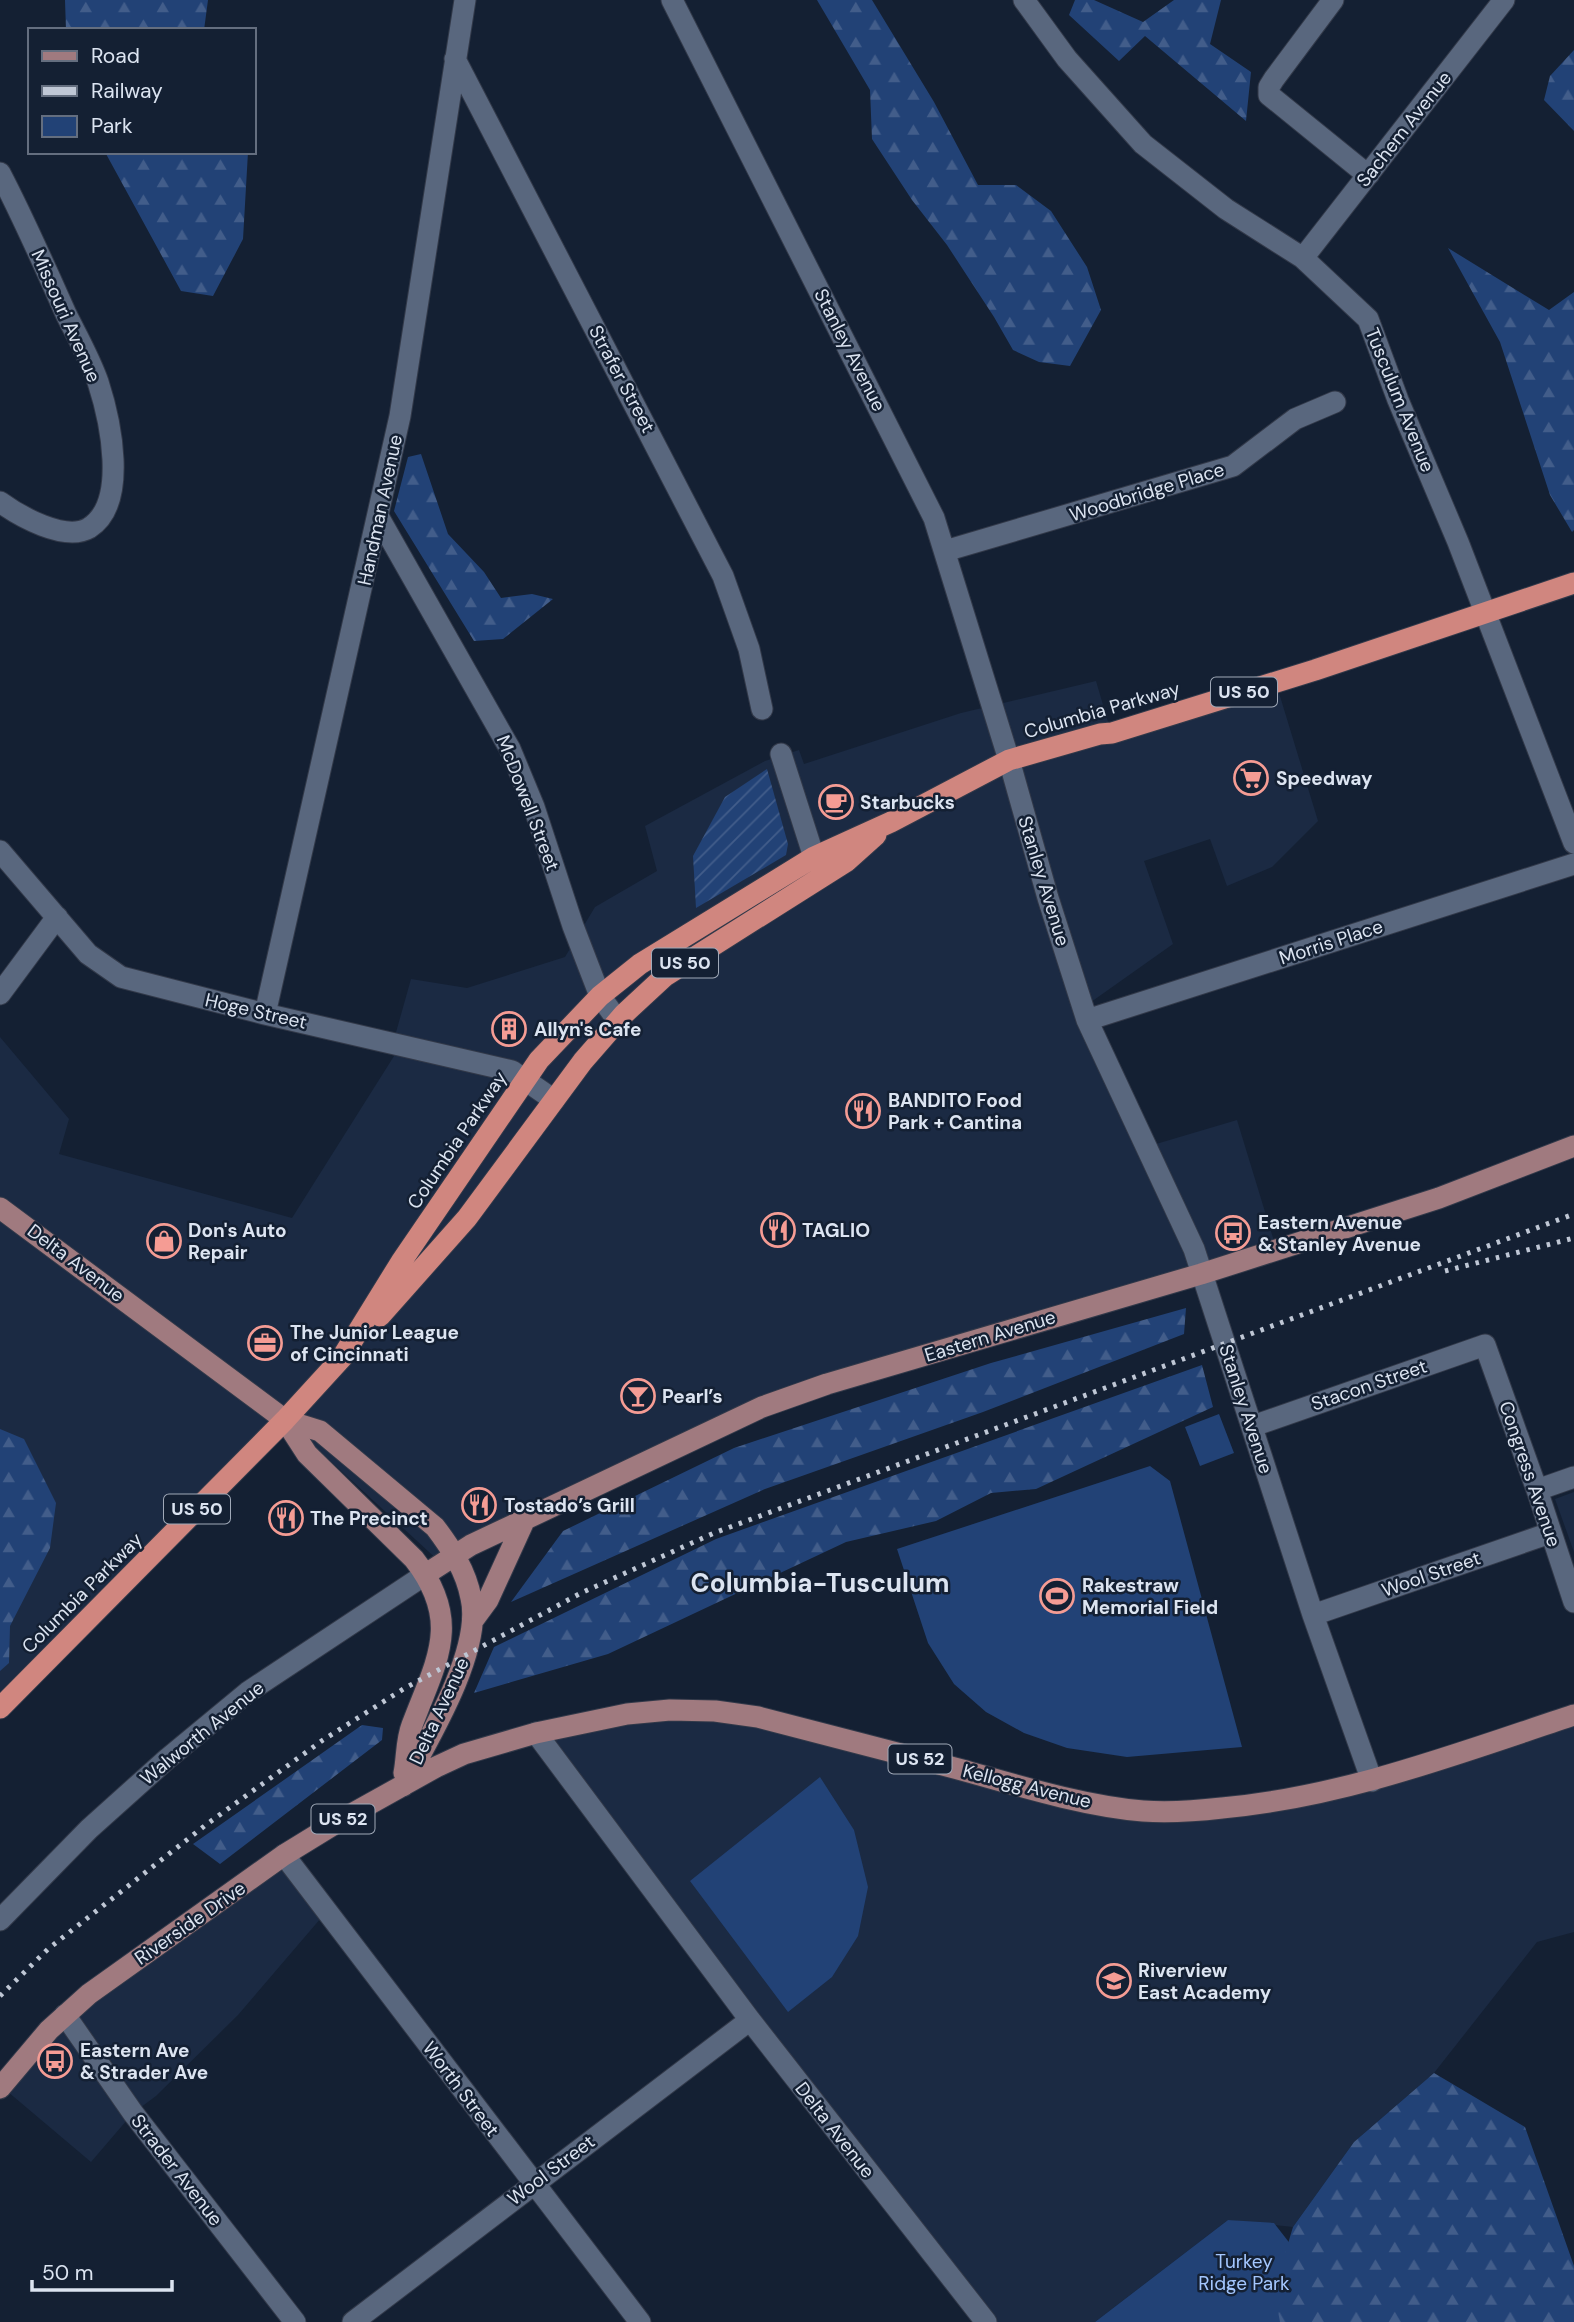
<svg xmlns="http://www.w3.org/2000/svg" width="1574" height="2322" font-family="'DM Sans',sans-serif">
<defs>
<pattern id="forest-firs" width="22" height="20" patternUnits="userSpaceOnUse" patternTransform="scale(1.75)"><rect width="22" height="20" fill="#224276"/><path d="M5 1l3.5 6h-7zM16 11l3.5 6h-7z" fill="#425d8a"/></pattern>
<pattern id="garden-furrows" width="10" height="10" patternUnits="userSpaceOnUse" patternTransform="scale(1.75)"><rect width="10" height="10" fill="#224276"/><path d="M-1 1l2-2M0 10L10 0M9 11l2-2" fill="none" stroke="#425d8a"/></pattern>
</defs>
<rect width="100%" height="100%" fill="#142033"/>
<path fill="#1b2a43" d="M1096,681L1111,732L1276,683L1318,821L1272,867L1227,886L1210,839L1144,861L1173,944L1084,1007L1146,1147L1237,1120L1277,1251L758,1409L442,1564L285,1419L0,1708V1037L69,1119L59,1154L292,1218L401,1045L393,1043L411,979L467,988L565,957L595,907L657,871L645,826L765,761L799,750L804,764L961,713Z
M1574,1492V1552L1555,1499Z
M715,1711L1101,1804L1251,1806L1574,1715V1932L1537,1942L1434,2073L1354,2142L1293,2227L1228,2220L1095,2322H986L536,1733Z
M284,1855L327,1911L238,2015L156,2096L133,2113L91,2162L1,2086L49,2030Z"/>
<path fill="#224276" d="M1219,1414L1234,1453L1200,1466L1185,1427Z
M1150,1466L1170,1481L1242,1747L1127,1757L1067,1748L1024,1733L986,1712L954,1684L928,1643L897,1549Z
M820,1777L854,1830L868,1887L858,1936L832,1977L788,2012L690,1881Z
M1228,2220L1274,2223L1351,2322H1095Z"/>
<path fill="url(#forest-firs)" d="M65,0H208L204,30H66Z
M817,0H872L934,102L978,185H1016L1051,211L1087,267L1101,310L1070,366L1039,362L1013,350L994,317L947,245L912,200L872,139L870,90Z
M1075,0H1094L1143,22L1174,0H1221L1210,44L1251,72L1246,121L1145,36L1119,61L1069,15Z
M1574,50V131L1544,100L1550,76Z
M105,152H248L243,239L213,296L181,291Z
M1448,248L1549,310L1574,292V530L1572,532L1550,495L1500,342Z
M421,454L448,534L484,572L501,598L532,594L553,599L503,639L474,641L394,511L408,457Z
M1186,1308L1184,1334L983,1412L765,1489L511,1602L563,1531L734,1448L991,1363Z
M1202,1365L1213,1407L1036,1489L991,1493L936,1521L846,1542L608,1654L474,1693L494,1647L716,1539Z
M0,1429L24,1439L56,1503L50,1548L10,1626L9,1663L0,1671Z
M362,1725L383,1728L382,1740L220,1864L193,1844Z
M1434,2073L1525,2127L1574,2266V2322H1280L1274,2290L1293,2227L1354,2142Z"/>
<path fill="url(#garden-furrows)" d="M767,769L788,844L786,855L696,908L693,856L725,797Z"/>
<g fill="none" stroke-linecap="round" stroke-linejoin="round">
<g stroke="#323949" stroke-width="23">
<path id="minor" d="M672,0L934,518L1009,760L1048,898L1087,1020L1194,1249L1313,1615L1372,1781
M1024,0L1067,59L1143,144L1226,209L1303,258L1368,319L1398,400L1458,542L1574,843
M1333,0L1274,79L1269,87V95L1359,168L1369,174
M455,59L723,576L749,649L762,709
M0,173C24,219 45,267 66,314C77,336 90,359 98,382C110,419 129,503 89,528C65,542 19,516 0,502
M1303,258L1504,0
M379,518L510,749L534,807L573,926L600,996L618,1021
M945,551L1233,466L1295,419L1335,402
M781,754L814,857
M0,851L88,954L121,977L265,1014L512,1071L554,1100
M0,994L57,917
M265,1014L400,416L465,0
M1087,1020L1574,864
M1253,1426L1485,1345L1537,1490L1574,1602
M1537,1490L1574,1477
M1313,1615L1550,1533
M536,1733L750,2020L986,2322
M284,1855L640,2322
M0,1920L89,1829L167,1759L248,1692L426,1574
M65,2015L133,2113L295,2322
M353,2322L750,2020"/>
</g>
<g stroke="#323949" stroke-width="23">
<path id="major" d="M0,1208L285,1420L320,1431L435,1527C451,1548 466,1571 471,1598C483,1650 428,1740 403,1786
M285,1420L307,1454L414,1559C463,1622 436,1661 412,1725C406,1740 407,1758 404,1773
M426,1574L471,1545L762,1407L827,1384L1201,1274L1439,1198L1574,1146
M474,1619L488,1600L525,1519
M0,2088L49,2030L89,1994L284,1855L341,1820L436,1767L464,1754L536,1733L627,1714L670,1710L715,1711L758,1717C826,1735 894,1752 962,1770C1019,1786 1084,1806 1143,1811C1169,1813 1196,1811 1222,1808C1344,1797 1459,1753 1574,1715"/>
</g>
<g stroke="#323949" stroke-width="23">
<path id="highway" d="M380,1316L467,1218L583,1061L624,1014L665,976L847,861L876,835
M341,1359L401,1262L539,1060L600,996L640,964L814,857L891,822L1009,760L1100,734L1112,733L1315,670L1574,583
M0,1708L285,1420L349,1350"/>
</g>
<use href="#minor" stroke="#59677e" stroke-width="21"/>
<use href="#major" stroke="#a07a7f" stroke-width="21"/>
<use href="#highway" stroke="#d0867f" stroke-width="21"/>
<path stroke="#bfc7d5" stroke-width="5" stroke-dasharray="3.5 7" stroke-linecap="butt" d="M1445,1271L1574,1238
M0,1996L48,1949L207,1824L323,1740L405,1688L581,1593L714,1533L1574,1214"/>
</g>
<defs>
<g id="supermarket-ring" transform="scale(1.75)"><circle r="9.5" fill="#142033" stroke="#f59c94" stroke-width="1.5"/><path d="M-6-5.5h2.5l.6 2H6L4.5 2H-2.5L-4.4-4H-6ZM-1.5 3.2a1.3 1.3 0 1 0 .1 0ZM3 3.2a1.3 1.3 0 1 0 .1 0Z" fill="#f59c94"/></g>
<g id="cafe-ring" transform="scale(1.75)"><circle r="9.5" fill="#142033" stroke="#f59c94" stroke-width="1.5"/><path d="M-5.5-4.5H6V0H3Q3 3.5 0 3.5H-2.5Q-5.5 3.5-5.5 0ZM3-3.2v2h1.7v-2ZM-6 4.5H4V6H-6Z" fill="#f59c94"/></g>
<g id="building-ring" transform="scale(1.75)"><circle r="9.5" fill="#142033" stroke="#f59c94" stroke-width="1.5"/><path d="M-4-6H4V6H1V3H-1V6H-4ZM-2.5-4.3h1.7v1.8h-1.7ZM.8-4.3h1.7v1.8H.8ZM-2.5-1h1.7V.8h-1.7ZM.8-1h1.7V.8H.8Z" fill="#f59c94"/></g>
<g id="restaurant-ring" transform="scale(1.75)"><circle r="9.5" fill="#142033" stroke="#f59c94" stroke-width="1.5"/><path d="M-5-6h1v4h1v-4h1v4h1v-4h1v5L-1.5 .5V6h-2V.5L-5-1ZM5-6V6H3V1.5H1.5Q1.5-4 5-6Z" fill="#f59c94"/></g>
<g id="bus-ring" transform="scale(1.75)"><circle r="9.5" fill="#142033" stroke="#f59c94" stroke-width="1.5"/><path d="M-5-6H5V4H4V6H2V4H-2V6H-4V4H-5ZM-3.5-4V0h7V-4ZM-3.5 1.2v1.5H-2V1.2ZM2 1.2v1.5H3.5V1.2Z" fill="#f59c94"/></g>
<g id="shop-ring" transform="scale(1.75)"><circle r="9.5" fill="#142033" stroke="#f59c94" stroke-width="1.5"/><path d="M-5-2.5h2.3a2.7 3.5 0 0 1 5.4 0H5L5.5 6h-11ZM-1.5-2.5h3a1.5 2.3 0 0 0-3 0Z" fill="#f59c94"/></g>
<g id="office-ring" transform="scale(1.75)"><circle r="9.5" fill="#142033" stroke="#f59c94" stroke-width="1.5"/><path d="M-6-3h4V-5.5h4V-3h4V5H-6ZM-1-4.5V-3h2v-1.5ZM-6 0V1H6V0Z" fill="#f59c94"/></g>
<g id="bar-ring" transform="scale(1.75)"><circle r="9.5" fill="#142033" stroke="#f59c94" stroke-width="1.5"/><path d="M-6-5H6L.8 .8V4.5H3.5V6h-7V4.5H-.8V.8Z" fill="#f59c94"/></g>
<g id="stadium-ring" transform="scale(1.75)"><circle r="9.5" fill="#142033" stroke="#f59c94" stroke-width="1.5"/><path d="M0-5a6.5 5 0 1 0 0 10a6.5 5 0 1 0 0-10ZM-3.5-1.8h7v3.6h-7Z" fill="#f59c94"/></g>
<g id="school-ring" transform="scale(1.75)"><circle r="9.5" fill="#142033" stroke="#f59c94" stroke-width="1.5"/><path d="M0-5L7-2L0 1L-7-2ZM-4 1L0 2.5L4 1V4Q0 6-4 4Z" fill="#f59c94"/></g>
</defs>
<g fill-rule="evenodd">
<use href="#supermarket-ring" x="1251" y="778"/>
<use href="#cafe-ring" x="836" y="802"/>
<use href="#building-ring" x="509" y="1029"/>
<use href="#restaurant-ring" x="863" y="1111"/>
<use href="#restaurant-ring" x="778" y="1230"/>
<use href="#bus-ring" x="1233" y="1233"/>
<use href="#shop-ring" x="164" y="1241"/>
<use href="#office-ring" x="265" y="1343"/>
<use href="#bar-ring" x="638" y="1396"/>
<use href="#restaurant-ring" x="479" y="1505"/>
<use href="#restaurant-ring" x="286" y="1518"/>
<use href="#stadium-ring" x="1057" y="1596"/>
<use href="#school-ring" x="1114" y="1981"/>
<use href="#bus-ring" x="55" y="2061"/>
</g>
<g text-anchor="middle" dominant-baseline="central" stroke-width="5" stroke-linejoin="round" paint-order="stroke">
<g fill="#142033" stroke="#a0a9b8" stroke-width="2">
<rect x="1211" y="677.5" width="66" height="29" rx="5"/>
<rect x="652" y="948.5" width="66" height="29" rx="5"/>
<rect x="164" y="1494.5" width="66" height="29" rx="5"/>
<rect x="888.5" y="1744.5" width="63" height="29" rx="5"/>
<rect x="311.5" y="1804.5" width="63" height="29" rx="5"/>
</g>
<g font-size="18" font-weight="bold" fill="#dce4f1">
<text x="1244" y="692">US 50</text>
<text x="685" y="963">US 50</text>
<text x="197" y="1509">US 50</text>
<text x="920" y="1759">US 52</text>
<text x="343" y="1819">US 52</text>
</g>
<g font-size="19" fill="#dce4f1" stroke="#142033">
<text transform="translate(1404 129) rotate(-52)">Sachem Avenue</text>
<text transform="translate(66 316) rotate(66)">Missouri Avenue</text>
<text transform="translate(850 350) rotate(63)">Stanley Avenue</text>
<text transform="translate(622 379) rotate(62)">Strafer Street</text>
<text transform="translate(1400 400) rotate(68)">Tusculum Avenue</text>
<text transform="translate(1147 492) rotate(-17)">Woodbridge Place</text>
<text transform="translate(380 510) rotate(-78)">Handman Avenue</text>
<text transform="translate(1102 710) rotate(-16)">Columbia Parkway</text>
<text transform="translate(528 803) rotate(69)">McDowell Street</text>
<text transform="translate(1044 881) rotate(73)">Stanley Avenue</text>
<text transform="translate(1331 942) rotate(-18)">Morris Place</text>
<text transform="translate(256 1011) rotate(13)">Hoge Street</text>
<text transform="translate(457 1140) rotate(-56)">Columbia Parkway</text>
<text transform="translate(76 1263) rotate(37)">Delta Avenue</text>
<text transform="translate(990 1336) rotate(-17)">Eastern Avenue</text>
<text transform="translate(1369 1385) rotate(-19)">Stacon Street</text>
<text transform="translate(1246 1409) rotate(72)">Stanley Avenue</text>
<text transform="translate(1530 1474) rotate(71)">Congress Avenue</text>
<text transform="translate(1431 1574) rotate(-19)">Wool Street</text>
<text transform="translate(82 1593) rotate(-45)">Columbia Parkway</text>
<text transform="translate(439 1711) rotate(-65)">Delta Avenue</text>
<text transform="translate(202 1733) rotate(-39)">Walworth Avenue</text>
<text transform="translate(1027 1786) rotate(14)">Kellogg Avenue</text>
<text transform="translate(190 1923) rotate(-35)">Riverside Drive</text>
<text transform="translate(461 2089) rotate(53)">Worth Street</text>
<text transform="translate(835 2130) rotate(52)">Delta Avenue</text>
<text transform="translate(177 2170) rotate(52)">Strader Avenue</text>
<text transform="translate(551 2170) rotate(-37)">Wool Street</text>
</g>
<g font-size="19" font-weight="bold" fill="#dce4f1" stroke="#142033" text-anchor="start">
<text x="1276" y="778">Speedway</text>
<text x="860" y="802">Starbucks</text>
<text x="534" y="1029">Allyn's Cafe</text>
<text x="888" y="1100">BANDITO Food<tspan x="888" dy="22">Park + Cantina</tspan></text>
<text x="1258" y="1222">Eastern Avenue<tspan x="1258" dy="22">&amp; Stanley Avenue</tspan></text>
<text x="188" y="1230">Don's Auto<tspan x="188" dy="22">Repair</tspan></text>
<text x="802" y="1230">TAGLIO</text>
<text x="290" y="1332">The Junior League<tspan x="290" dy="22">of Cincinnati</tspan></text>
<text x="662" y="1396">Pearl’s</text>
<text x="504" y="1505">Tostado’s Grill</text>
<text x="310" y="1518">The Precinct</text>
<text x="1082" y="1585">Rakestraw<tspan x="1082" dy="22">Memorial Field</tspan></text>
<text x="1138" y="1970">Riverview<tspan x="1138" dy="22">East Academy</tspan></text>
<text x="80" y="2050">Eastern Ave<tspan x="80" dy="22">&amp; Strader Ave</tspan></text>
</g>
<g font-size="19" fill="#a4c7ff" stroke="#142033">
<text x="1244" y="2261">Turkey<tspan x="1244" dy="22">Ridge Park</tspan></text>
</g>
<g font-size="26" font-weight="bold" fill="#dce4f1" stroke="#142033">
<text x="820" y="1583">Columbia-Tusculum</text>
</g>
</g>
<rect x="28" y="28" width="228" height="126" fill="#142033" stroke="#646e7f" stroke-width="2"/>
<rect x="42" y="51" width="35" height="10" fill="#a07a7f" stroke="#646e7f" stroke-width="2"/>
<text x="91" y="63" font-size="21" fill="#dce4f1">Road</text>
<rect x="42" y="86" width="35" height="10" fill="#bfc7d5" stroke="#646e7f" stroke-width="2"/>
<text x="91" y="98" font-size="21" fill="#dce4f1">Railway</text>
<rect x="42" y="116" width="35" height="21" fill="#224276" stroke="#646e7f" stroke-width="2"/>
<text x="91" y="133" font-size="21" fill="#dce4f1">Park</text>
<path d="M32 2280v10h140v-10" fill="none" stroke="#dce4f1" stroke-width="3.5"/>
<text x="42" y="2280" font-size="21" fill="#dce4f1" stroke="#142033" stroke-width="5" paint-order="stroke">50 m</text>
</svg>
